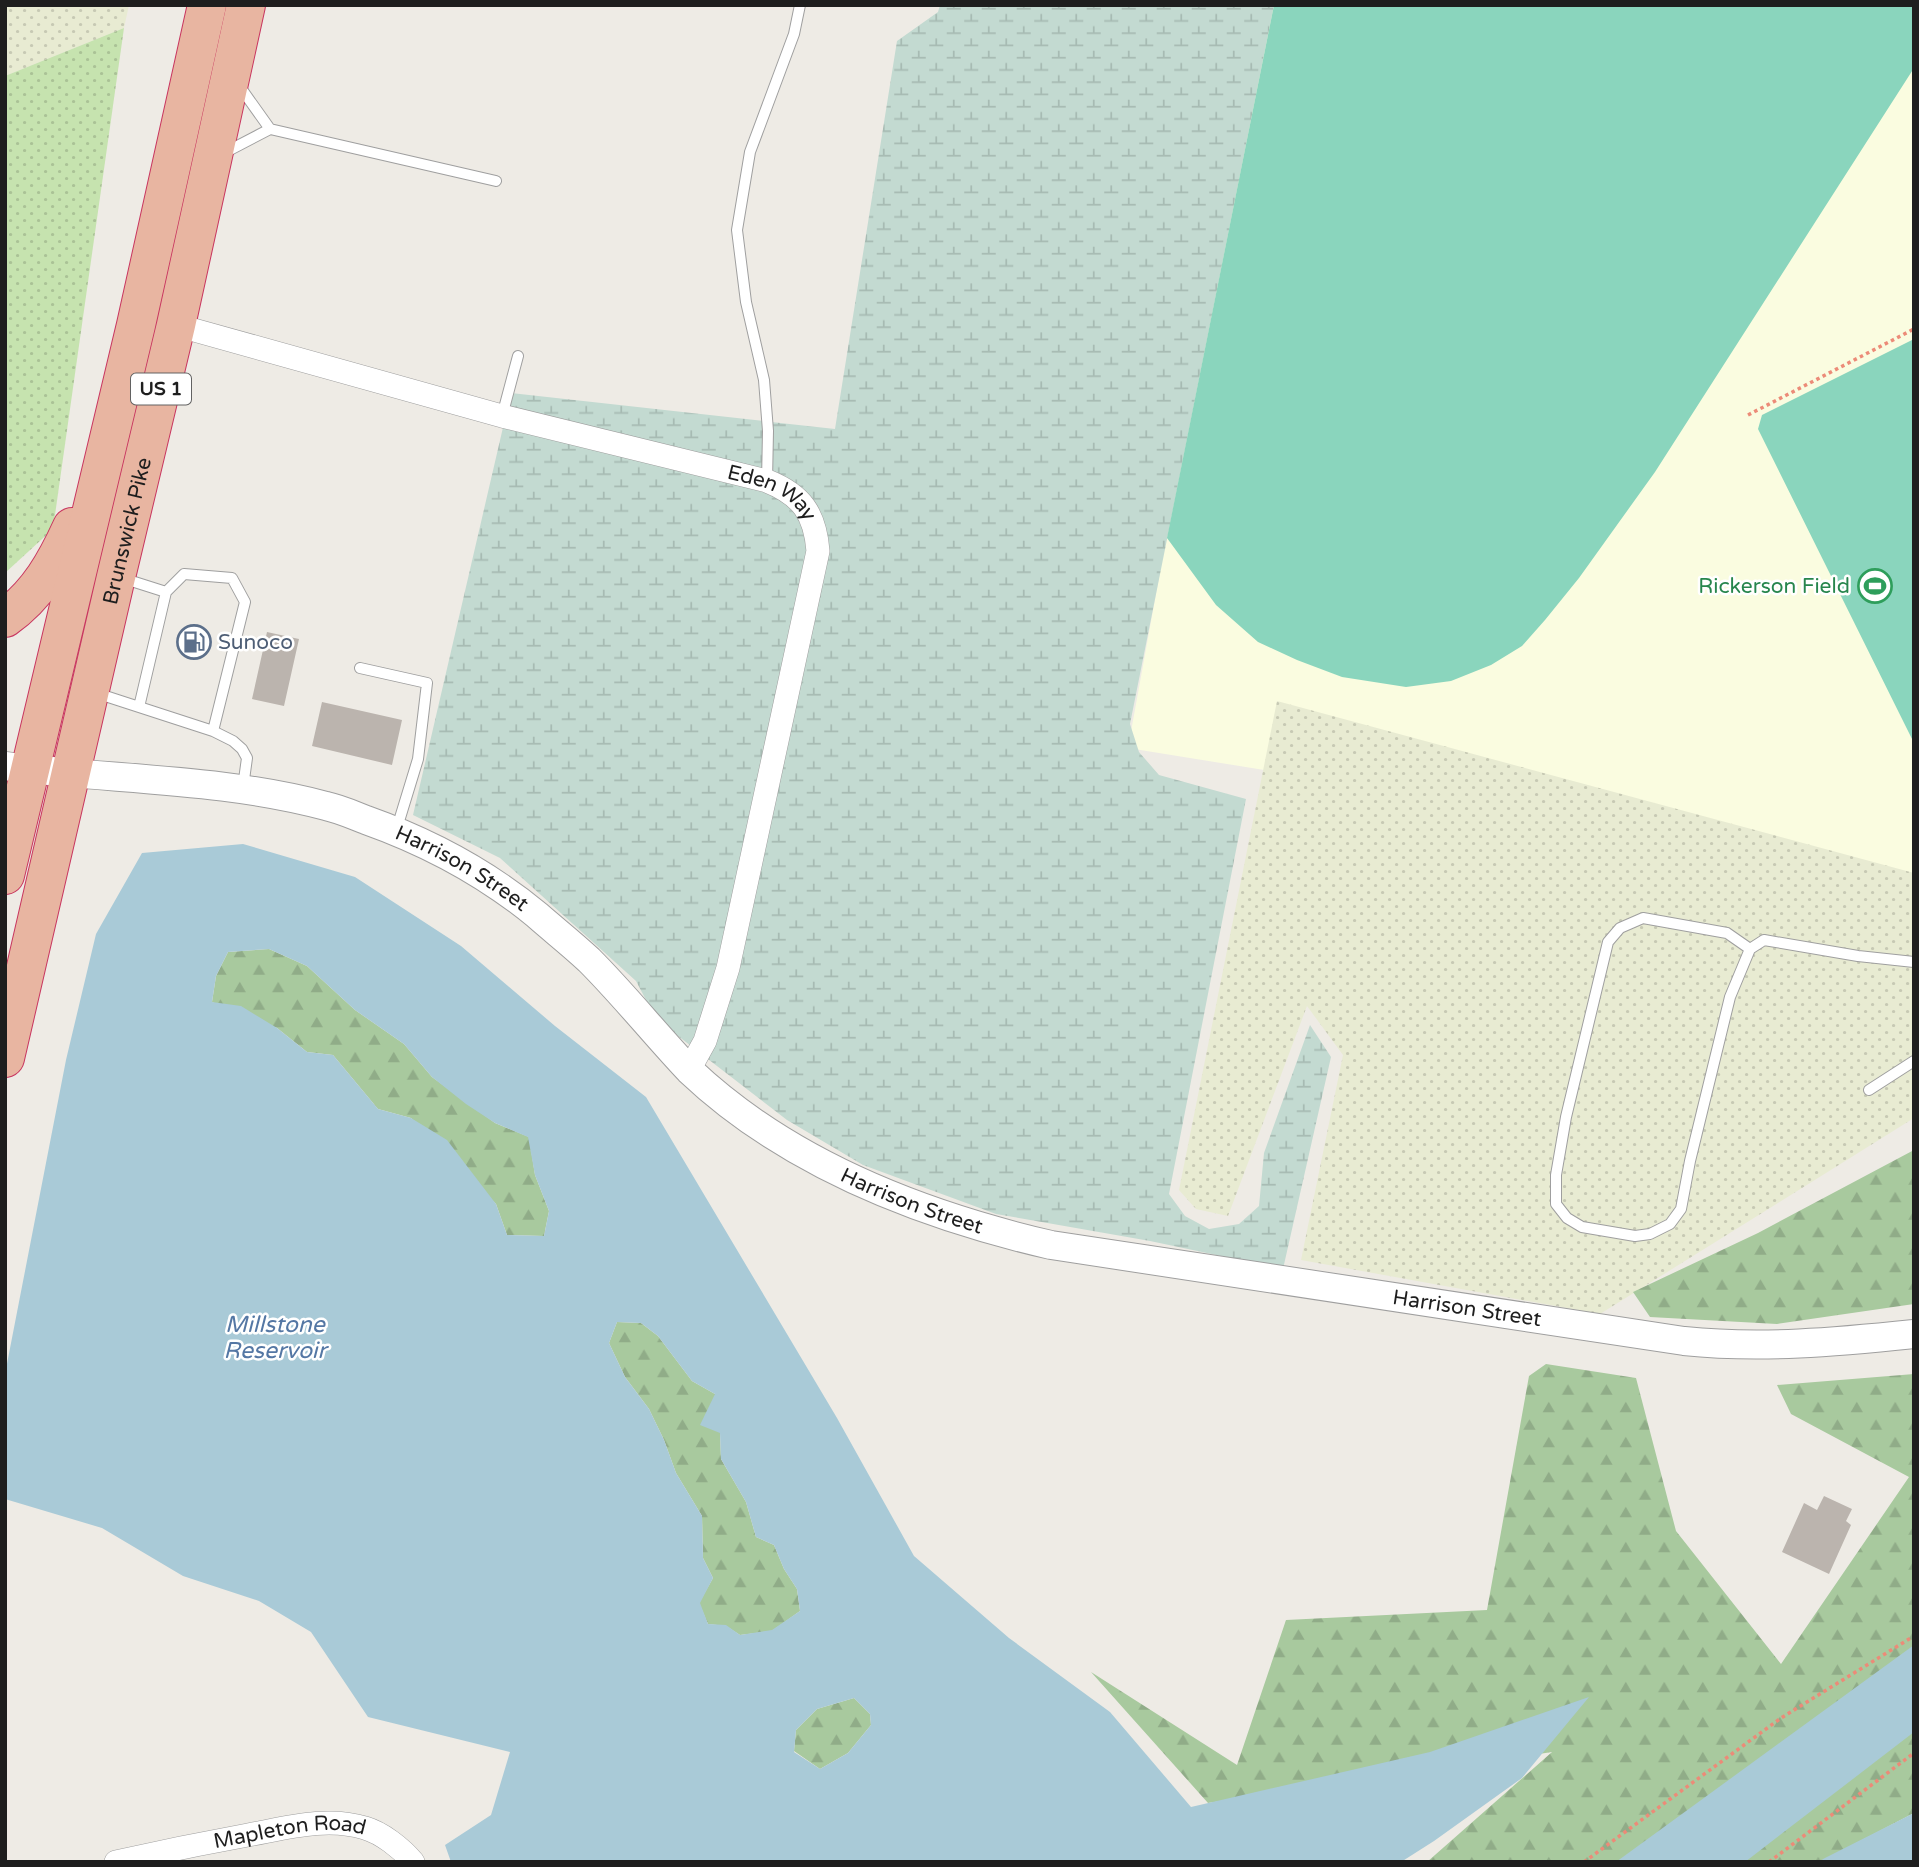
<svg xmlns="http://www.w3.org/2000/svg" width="1919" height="1867" font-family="'Varela Round',sans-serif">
<defs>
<pattern id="farmland-dots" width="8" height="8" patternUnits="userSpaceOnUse" patternTransform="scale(1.75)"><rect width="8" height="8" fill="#e8ebd2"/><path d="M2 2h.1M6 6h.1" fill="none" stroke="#c7c9b4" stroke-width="1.8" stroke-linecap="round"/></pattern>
<pattern id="grass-dots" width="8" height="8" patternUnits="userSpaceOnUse" patternTransform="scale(1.75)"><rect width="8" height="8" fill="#c6e3af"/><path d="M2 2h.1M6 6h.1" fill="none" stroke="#aac296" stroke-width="1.8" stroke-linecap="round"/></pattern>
<pattern id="forest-firs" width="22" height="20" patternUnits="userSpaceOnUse" patternTransform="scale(1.75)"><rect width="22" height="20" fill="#a8c99e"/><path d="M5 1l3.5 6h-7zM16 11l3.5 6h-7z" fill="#90ac88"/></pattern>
<pattern id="wetland-marsh" width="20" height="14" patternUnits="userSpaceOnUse" patternTransform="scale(1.75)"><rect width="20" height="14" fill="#c3dad1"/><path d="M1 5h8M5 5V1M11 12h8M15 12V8" fill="none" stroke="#a7bbb3"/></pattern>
</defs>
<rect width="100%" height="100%" fill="#eeebe5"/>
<path fill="#fafce0" d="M1263,5H1914V875L1128,748Z"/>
<path fill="url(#farmland-dots)" d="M5,5H129L124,28L5,76Z
M1277,701L1914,873V1118L1600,1314L1301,1260L1343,1055L1307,1006L1228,1216L1196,1209L1179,1190Z"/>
<path fill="url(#grass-dots)" d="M124,28L53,529L5,573V76Z"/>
<path fill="url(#forest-firs)" d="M269,949L307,966L355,1010L404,1044L432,1077L495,1123L529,1137L535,1175L549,1211L544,1236L507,1235L496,1204L411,1118L378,1109L333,1055L307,1052L277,1028L212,1002L216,976L228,952Z
M1914,1150V1304L1777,1324L1650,1317L1633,1292L1758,1233Z
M617,1322L641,1323L658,1336L692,1381L715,1394L720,1432L721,1459L746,1502L756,1537L774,1545L784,1569L797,1589L800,1611L772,1631L740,1635L726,1626L708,1624L699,1603L713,1578L703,1558L702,1516L676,1473L664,1440L649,1409L625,1377L609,1343Z
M1546,1364L1636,1378L1676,1531L1781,1664L1909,1477L1791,1414L1777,1385L1914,1374V1813L1820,1862H1427L1552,1752L1208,1803L1091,1672L1237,1765L1286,1620L1487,1610L1529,1376Z
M854,1698L870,1714L871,1725L848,1753L820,1769L794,1751L796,1730L817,1709Z"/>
<path fill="url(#wetland-marsh)" d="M940,5H1274L1130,724L1139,752L1159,775L1246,799L1169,1194L1185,1216L1209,1229L1239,1224L1259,1206L1264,1153L1310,1025L1331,1057L1283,1269L1150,1241L996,1214L863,1165L787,1120L656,1019L636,981L500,858L413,815L511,393L835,429L897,41L938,12Z"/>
<path fill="#8ad5bd" d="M1274,5H1914V68L1655,472L1579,578L1545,620L1522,646L1491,665L1451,681L1406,687L1342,677L1297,660L1258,642L1216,605L1167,538Z
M1914,339V743L1758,429L1762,415Z"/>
<path fill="#a9cad7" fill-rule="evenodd" d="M243,844L355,877L461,946L555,1026L646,1097L837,1418L914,1556L1009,1638L1110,1712L1191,1807L1430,1752L1589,1697L1522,1778L1434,1841L1401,1862H451L445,1845L491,1815L510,1752L368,1717L311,1632L259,1601L183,1576L102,1528L5,1499V1374L66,1060L96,934L142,853ZM269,949L307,966L355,1010L404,1044L432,1077L466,1104L495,1123L528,1137L535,1175L549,1211L544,1236L507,1235L496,1204L447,1140L411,1118L378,1109L333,1055L307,1052L277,1028L241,1006L212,1002L216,976L228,952ZM617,1322L641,1323L658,1336L692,1381L715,1394L700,1425L720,1433L721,1459L746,1502L756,1537L774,1545L784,1569L797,1589L800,1611L772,1630L740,1635L726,1625L708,1624L700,1603L713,1578L703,1558L702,1516L676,1473L664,1440L649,1409L625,1377L609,1343ZM854,1698L870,1714L871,1725L848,1753L820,1769L794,1752L796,1730L817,1709Z
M1914,1645V1732L1745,1862H1616Z
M1914,1813V1862H1820L1823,1859Z"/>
<path fill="#bbb4ae" d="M267,632L299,639L284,706L252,699Z
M322,702L402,720L392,765L312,746Z
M1824,1496L1852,1509L1846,1521L1851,1525L1829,1574L1782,1552L1804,1503L1817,1510Z"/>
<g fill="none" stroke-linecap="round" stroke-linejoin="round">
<g stroke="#9f9f9f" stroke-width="12">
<path id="service" d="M270,129L496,181
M224,153L270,129L238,84
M502,416L518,356
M767,481L768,431L764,380L746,302L737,230L750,152L794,34L800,5
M122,578L166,592
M360,668L427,683L418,759L396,831
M96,693L213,731L233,741L242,749L247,758L243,787
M139,707L166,592L184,574L232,578L245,602L213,731
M1750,949L1727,933L1643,918L1620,928L1608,942L1566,1117L1556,1175V1204L1567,1218L1582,1227L1635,1236L1650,1234L1670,1224L1681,1209L1690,1161L1730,997L1750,949L1764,940L1858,956L1914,962
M1869,1090L1914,1061"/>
</g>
<g stroke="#9f9f9f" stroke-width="24">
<g id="minor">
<path id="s1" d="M176,325L502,416L767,481C802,495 815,514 818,551L728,968L705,1041L689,1070"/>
<path id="s2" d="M116,1862C160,1852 204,1843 248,1835C286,1828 327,1816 365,1828C382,1833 401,1848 413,1862"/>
</g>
</g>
<g stroke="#9f9f9f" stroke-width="30">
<g id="tertiary">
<path id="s3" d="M5,766C112,780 222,778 326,806C340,809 353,815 366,820C428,842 486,873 537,915C554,930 572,944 589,960C624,995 655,1034 689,1070C787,1163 921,1215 1051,1245L1684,1341C1761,1349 1837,1342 1914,1334"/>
</g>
</g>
<g stroke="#c8355f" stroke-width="40">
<g id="trunk">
<path d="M5,618C38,595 56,562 72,527"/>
<path d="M5,875L136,325L207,5"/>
<path id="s4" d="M5,1058L116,577L176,325L246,5"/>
</g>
</g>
<path stroke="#ec8b78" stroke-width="3.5" stroke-dasharray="3.5 3.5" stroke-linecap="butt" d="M1748,415L1914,329
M1584,1862L1781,1718L1914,1636
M1769,1862L1914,1753"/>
<use href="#service" stroke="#fff" stroke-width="10"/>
<use href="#minor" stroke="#fff" stroke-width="23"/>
<use href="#tertiary" stroke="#fff" stroke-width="28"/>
<use href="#trunk" stroke="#e8b5a1" stroke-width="38"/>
</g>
<defs>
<g id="stadium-ring" transform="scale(1.75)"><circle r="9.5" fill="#fff" stroke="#2e9e5b" stroke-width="1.5"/><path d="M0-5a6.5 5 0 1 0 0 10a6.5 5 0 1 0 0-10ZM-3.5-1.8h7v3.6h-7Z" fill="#2e9e5b"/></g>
<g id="fuel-ring" transform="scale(1.75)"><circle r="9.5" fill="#fff" stroke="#5c6f8a" stroke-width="1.5"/><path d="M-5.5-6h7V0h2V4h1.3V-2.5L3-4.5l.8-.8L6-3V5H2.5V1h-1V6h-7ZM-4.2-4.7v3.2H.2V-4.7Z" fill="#5c6f8a"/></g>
</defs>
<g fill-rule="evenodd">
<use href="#stadium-ring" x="1875" y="586"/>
<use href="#fuel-ring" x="194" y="642"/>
</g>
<g text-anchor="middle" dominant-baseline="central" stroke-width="5" stroke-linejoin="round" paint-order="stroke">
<rect fill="#fff" stroke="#626262" stroke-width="2" x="131" y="373.5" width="60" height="31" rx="5"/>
<g font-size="19" font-weight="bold" fill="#1e1e1e">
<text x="161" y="389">US 1</text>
</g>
<g font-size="21" fill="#1e1e1e" stroke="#fff">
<text stroke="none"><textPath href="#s1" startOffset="621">Eden Way</textPath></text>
<text stroke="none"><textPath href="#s4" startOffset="541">Brunswick Pike</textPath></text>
<text stroke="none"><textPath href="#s3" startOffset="474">Harrison Street</textPath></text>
<text stroke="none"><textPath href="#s3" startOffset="1041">Harrison Street</textPath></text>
<text stroke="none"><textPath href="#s3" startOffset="1608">Harrison Street</textPath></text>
<text stroke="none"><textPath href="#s2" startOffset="177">Mapleton Road</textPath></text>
</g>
<g font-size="21" fill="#27864d" stroke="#fff" text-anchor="end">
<text x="1850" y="586">Rickerson Field</text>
</g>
<g font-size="21" fill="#4e5e75" stroke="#fff" text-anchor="start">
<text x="218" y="642">Sunoco</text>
</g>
<g font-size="23" font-style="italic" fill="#5477a4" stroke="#fff">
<text x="275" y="1325">Millstone<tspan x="275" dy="26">Reservoir</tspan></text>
</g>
</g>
<rect width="1919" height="1867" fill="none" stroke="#1e1e1e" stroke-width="14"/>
</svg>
